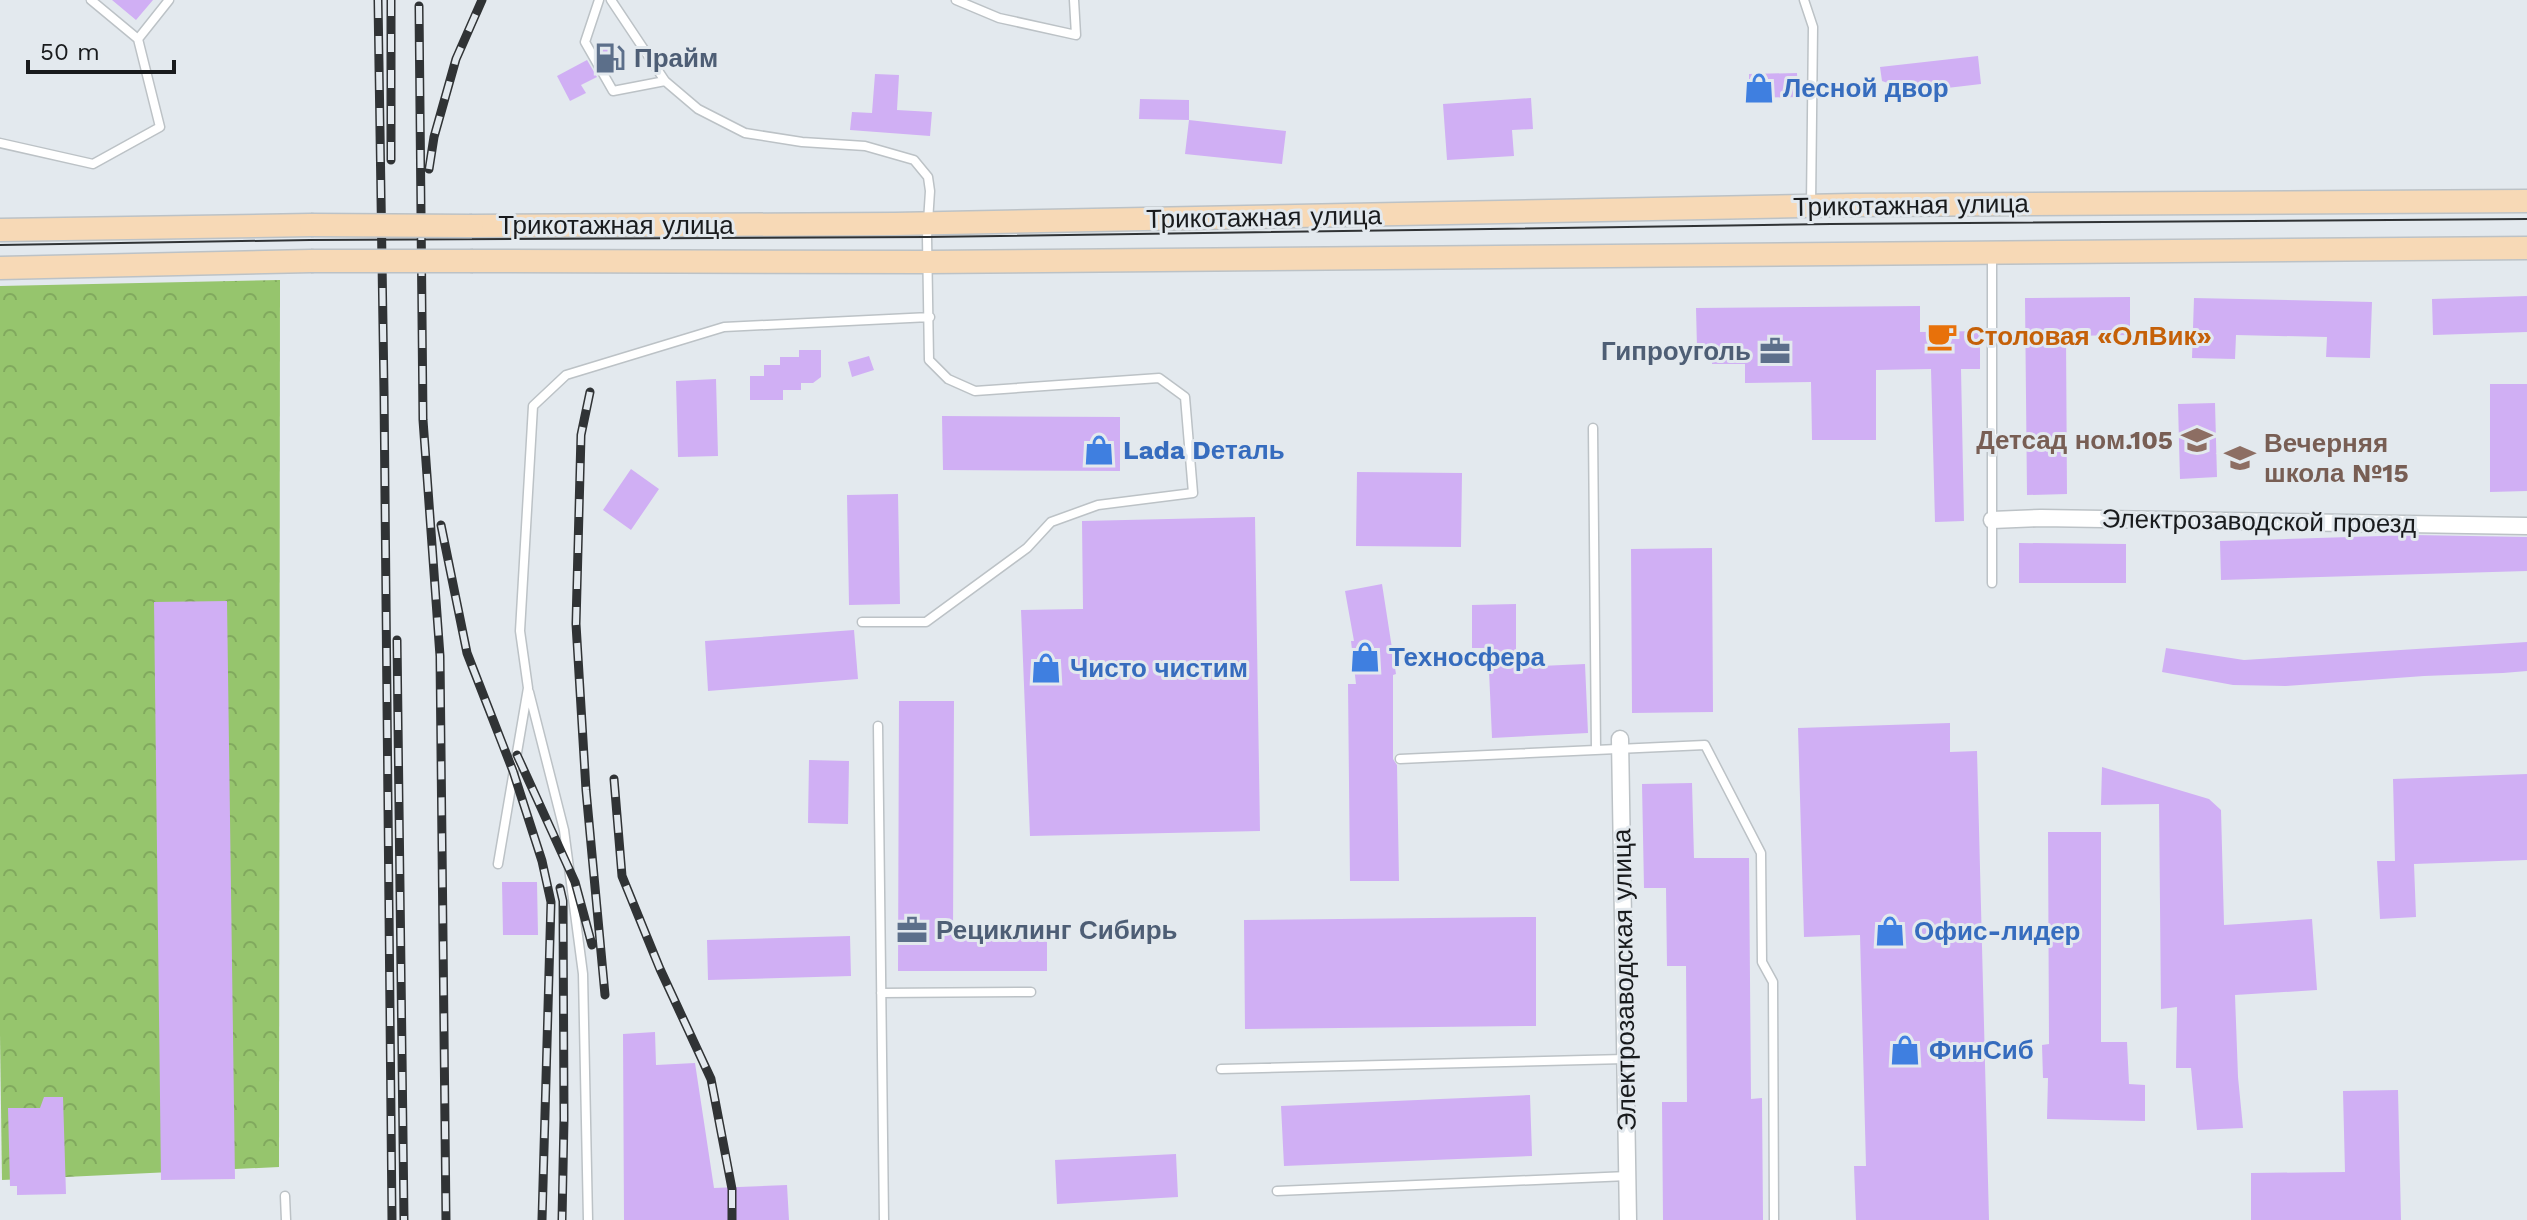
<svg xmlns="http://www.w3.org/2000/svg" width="2527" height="1220" font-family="'Work Sans',sans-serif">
<defs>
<pattern id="forest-crowns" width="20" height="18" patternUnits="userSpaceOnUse" patternTransform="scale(2)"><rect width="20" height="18" fill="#96c56d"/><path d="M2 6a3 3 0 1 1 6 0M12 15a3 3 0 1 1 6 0" fill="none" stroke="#81a95e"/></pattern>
</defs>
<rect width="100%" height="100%" fill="#e3e9ee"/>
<path fill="url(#forest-crowns)" d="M280,280L279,1167L2,1180L0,1034V286Z"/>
<path fill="#d0aff4" d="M112,0H153L136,20Z
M609,43L620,65L609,71L597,49Z
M1978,56L1981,84L1913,92L1882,81L1880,67Z
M587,60L597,77L581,85L586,93L570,101L557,76Z
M1797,73L1798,97L1749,98V74Z
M875,74L899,75L897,110L932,112L930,136L850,130L852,112L872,113Z
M1531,98L1533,129L1512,130L1514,156L1447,160L1443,104Z
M1140,99L1189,100V120L1139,119Z
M1189,120L1286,131L1282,164L1185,154Z
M2527,296V332L2433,335L2432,299Z
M2130,297V335L2066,336L2067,494L2027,495L2025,298Z
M2194,298L2372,302L2370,358L2326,357L2327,337L2236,335L2235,359L2192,358Z
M1920,306V332L1980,331V369H1961L1964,521L1935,522L1931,369L1876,370V440H1812L1811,382L1745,383V364H1712V348H1697L1696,308Z
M799,350H821V377L813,383H801V390H783V400H750V376H764V365H780V357H799Z
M869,356L874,370L852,377L848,362Z
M716,379L718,456L678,457L676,381Z
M2490,384H2527V491L2490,492Z
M2215,403L2217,477L2180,479L2178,404Z
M942,416L1120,417V471L943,470Z
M631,469L659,489L631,530L603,510Z
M1357,472L1462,473L1461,547L1356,546Z
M898,494L900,604L849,605L847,495Z
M1255,517L1260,831L1030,836L1021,610L1083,609L1082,521Z
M2413,535L2527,537V571L2221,580L2220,541Z
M2019,543L2126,544V583H2019Z
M1712,548L1713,712L1632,713L1631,549Z
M1382,584L1396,674L1393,675V759L1397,765L1399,881H1350L1348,684H1356L1351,641H1354L1345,591Z
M227,601L235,1179L161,1180L154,602Z
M1516,604V667L1585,664L1588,733L1492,738L1488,648H1472V605Z
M854,630L858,679L708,691L705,641Z
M2527,642V671L2503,673L2424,676L2286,686L2233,685L2162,672L2166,648L2244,660Z
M899,701H954L953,938H1047V971H898Z
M1950,723V752L1977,751L1989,1220H1856L1854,1166H1866L1860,935L1804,937L1798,728Z
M809,760L849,761L848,824L808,823Z
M2102,767L2209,799L2221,810L2224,925L2312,919L2317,990L2235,995L2238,1077L2243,1128L2197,1130L2191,1068H2176L2177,1007L2161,1009L2159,804L2101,805Z
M2527,774V860L2414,864L2416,917L2380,919L2377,861H2395L2393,779Z
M1692,783L1694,858H1749L1751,1099L1762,1098L1763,1220H1663L1662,1102H1687L1686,966H1667L1666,888H1644L1642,784Z
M2048,832H2101V1042H2127L2129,1084L2145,1085V1121L2047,1119L2048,1078H2043L2042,1045L2049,1044Z
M502,882H537L538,935H503Z
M1536,917V1026L1245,1029L1244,920Z
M850,936L851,976L708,980L707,940Z
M655,1032L656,1065L695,1063L714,1188L787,1185L789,1220H624L623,1034Z
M2398,1090L2401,1220H2251V1173L2345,1172L2343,1091Z
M1530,1095L1532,1156L1284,1166L1281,1106Z
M44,1097H63L66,1194L17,1195V1186H10L8,1108H40Z
M1176,1154L1178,1197L1057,1204L1055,1160Z"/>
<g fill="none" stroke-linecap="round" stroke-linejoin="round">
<g stroke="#bcc2c6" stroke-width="11">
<path id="service" d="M91,0L138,39L169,0
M599,0L585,42L613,91L665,81
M611,0L665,81L698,109L745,133L802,142L865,146L914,160L928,177L930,191L927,237L929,360L948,379L975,391L1159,378L1185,397L1193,493L1098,505L1051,522L1027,548L926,622H862
M956,0L999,18L1076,35L1074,0
M1804,0L1813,27L1811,205
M0,143L93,164L160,127L138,39
M1593,428L1596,750
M1992,583V256
M529,692L564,830L583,974L588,1220
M878,726L884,1220
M1400,759L1705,745L1761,853L1762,962L1773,982L1774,1220
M498,864L528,688L520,631L533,406L566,375L724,327L930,317
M881,993L1031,992
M1221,1069L1625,1059
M1277,1191L1628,1176
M285,1196L286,1220"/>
</g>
<g stroke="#bcc2c6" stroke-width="19">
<path id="minor" d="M1992,520L2041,518L2527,526
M1620,739L1628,1220"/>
</g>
<g stroke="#bcc2c6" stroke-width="25">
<path id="secondary" d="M472,226L895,224L1852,205L2527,201
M0,230L311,225
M473,261L929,262L2527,248
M0,268L311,261"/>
</g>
<use href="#service" stroke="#fff" stroke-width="8"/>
<use href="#minor" stroke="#fff" stroke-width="16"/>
<use href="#secondary" stroke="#f7d9b6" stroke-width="22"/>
<path stroke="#303335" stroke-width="2" d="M0,245L310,240L927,237L1831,224L2527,219"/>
<g stroke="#303335" stroke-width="9">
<path id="rail" d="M378,0L384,392L392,1220
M419,6L423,420L440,656L446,1220
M391,160V0
M429,169L434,137L456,59L482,0
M590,392L581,435L576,624L586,790L605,995
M441,525L467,653L513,771L542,861L551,902L542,1220
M397,640L404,1220
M517,755L575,882L592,945
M614,779L622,876L660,969L711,1079L732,1189V1220
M560,888L563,901L564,1119L562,1220"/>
</g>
<use href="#rail" stroke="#e3e9ee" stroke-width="6" stroke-dasharray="18" stroke-linecap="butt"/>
<g stroke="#bcc2c6" stroke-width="25" stroke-linecap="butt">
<path id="secondary-bridge" d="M311,225L472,226
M311,261H473"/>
</g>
<use href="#secondary-bridge" stroke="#f7d9b6" stroke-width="22"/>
</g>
<defs>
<g id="fuel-bare" transform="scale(2.4)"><path d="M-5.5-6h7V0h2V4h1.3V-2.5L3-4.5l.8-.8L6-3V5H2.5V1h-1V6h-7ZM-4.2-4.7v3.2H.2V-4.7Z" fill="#5c6f8a" stroke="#e3e9ee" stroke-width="2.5" paint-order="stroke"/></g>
<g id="shop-bare" transform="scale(2.4)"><path d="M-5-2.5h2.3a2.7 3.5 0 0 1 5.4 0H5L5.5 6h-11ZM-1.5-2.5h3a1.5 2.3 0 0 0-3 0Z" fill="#3f7fe0" stroke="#e3e9ee" stroke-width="2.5" paint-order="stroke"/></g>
<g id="cafe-bare" transform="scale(2.4)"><path d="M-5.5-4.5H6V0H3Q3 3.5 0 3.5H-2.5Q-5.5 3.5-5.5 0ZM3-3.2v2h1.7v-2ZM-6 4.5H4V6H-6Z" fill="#e8710a" stroke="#e3e9ee" stroke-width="2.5" paint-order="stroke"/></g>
<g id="office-bare" transform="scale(2.4)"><path d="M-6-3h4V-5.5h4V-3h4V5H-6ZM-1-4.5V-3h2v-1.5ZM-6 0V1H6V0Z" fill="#5c6f8a" stroke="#e3e9ee" stroke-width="2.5" paint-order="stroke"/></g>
<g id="school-bare" transform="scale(2.4)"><path d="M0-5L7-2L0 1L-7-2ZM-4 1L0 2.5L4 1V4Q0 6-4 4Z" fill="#8d6e63" stroke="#e3e9ee" stroke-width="2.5" paint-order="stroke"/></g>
</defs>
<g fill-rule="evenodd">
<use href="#fuel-bare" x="610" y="58"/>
<use href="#shop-bare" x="1759" y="88"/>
<use href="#cafe-bare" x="1942" y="336"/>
<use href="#office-bare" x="1775" y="351"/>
<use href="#school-bare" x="2197" y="440"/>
<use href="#shop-bare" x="1099" y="450"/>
<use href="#school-bare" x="2240" y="458"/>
<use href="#shop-bare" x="1365" y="657"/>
<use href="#shop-bare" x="1046" y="668"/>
<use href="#office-bare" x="912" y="930"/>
<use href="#shop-bare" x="1890" y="931"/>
<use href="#shop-bare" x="1905" y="1050"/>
</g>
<g text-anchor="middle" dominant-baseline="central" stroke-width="6" stroke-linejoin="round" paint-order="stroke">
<g font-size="26" font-weight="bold" fill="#4e5e75" stroke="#e3e9ee" text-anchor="start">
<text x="634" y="58">Прайм</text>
<text x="1751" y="351" text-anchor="end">Гипроуголь</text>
<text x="936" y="930">Рециклинг Сибирь</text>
</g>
<g font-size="26" font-weight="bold" fill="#366cbe" stroke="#e3e9ee" text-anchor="start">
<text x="1783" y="88">Лесной двор</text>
<text x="1123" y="450">Lada Dеталь</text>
<text x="1389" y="657">Техносфера</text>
<text x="1070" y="668">Чисто чистим</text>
<text x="1914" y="931">Офис-лидер</text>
<text x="1929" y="1050">ФинСиб</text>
</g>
<g font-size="26" fill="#191b1d" stroke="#e3e9ee">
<text transform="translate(1911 205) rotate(-1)">Трикотажная улица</text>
<text transform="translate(1264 217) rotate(-1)">Трикотажная улица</text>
<text x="616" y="225">Трикотажная улица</text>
<text transform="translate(2259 521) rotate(1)">Электрозаводской проезд</text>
<text transform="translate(1624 980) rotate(-91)">Электрозаводская улица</text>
</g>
<g font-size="26" font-weight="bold" fill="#c56008" stroke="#e3e9ee" text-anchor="start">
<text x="1966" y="336">Столовая «ОлВик»</text>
</g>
<g font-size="26" font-weight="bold" fill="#785e54" stroke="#e3e9ee" text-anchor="end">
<text x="2173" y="440">Детсад ном.105</text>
<text x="2264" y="443" text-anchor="start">Вечерняя<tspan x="2264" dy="30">школа №15</tspan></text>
</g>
</g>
<path d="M28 60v12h146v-12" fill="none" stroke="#191b1d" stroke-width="4"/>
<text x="40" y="60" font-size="24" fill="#191b1d" stroke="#e3e9ee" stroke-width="6" paint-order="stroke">50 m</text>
</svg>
